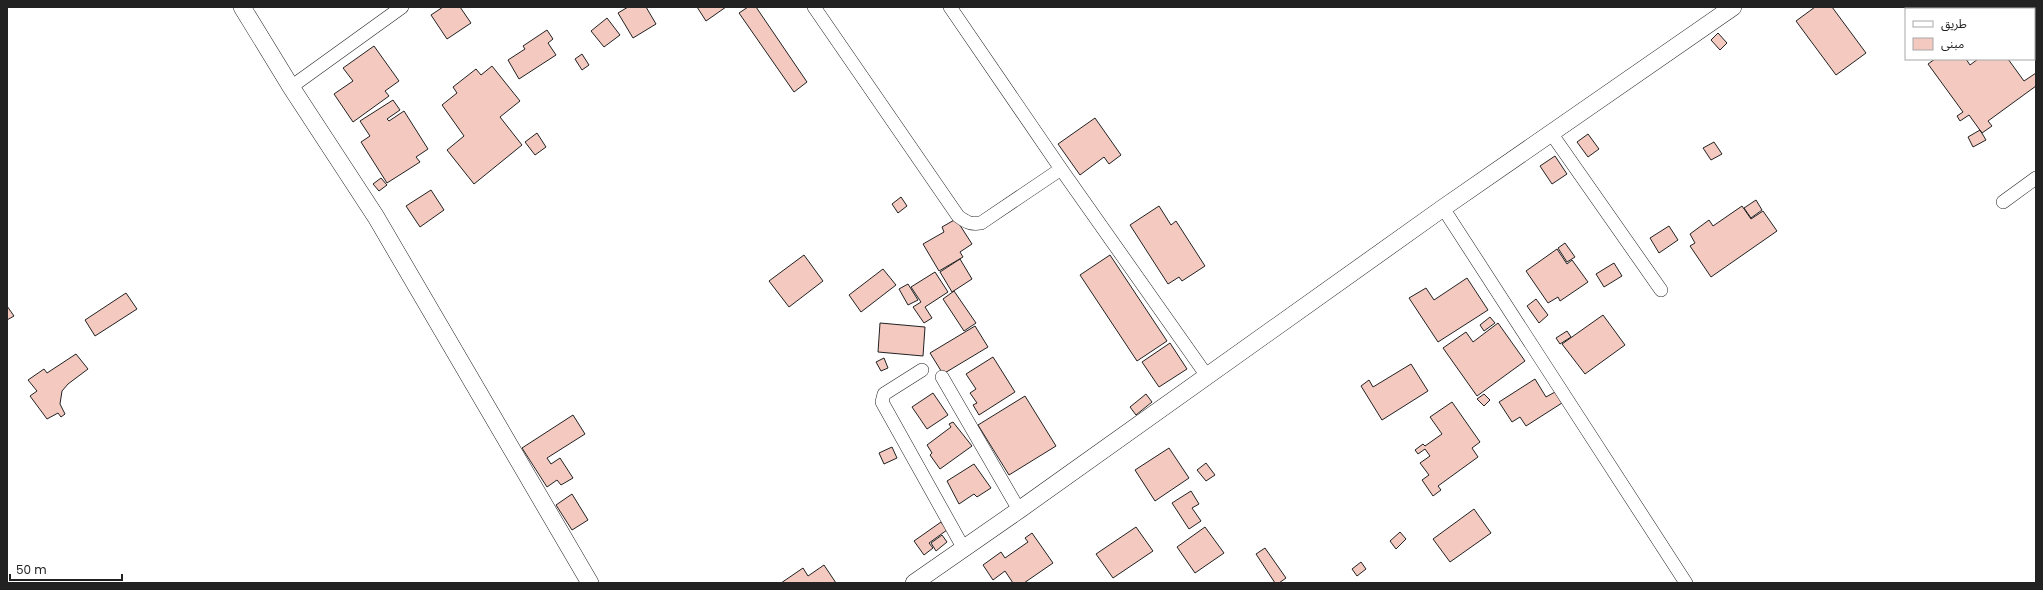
<svg xmlns="http://www.w3.org/2000/svg" width="2043" height="590" font-family="Poppins,'Noto Sans Arabic',sans-serif">
<rect width="100%" height="100%" fill="#fff"/>
<path fill="#f3c9c0" stroke="#222" d="M443,7H460L471,23L447,39L431,15Z
M628,7H646L656,24L633,38L618,13Z
M697,7H726L706,21Z
M748,7H756L807,82L794,92L739,13Z
M1815,7H1832L1866,53L1836,75L1796,21Z
M607,18L620,35L604,47L591,31Z
M547,30L553,39L548,43L556,55L519,79L508,60L525,49L523,46Z
M1718,33L1727,43L1720,50L1711,40Z
M374,46L399,81L385,91L389,96L353,122L334,94L353,81L343,68Z
M582,54L589,65L582,70L575,59Z
M1935,59H1966L1970,65L1978,59H2008L2024,81L2036,73V86L1988,121L1992,126L1982,133L1969,115L1960,121L1957,116L1963,112L1928,64Z
M492,66L520,101L500,117L522,145L474,184L447,150L464,136L442,105L457,93L453,87L476,69L481,75Z
M393,100L400,110L387,119L389,121L404,111L428,149L416,157L420,162L387,183L361,142L370,136L360,121Z
M1095,118L1121,155L1109,164L1104,157L1080,175L1058,144Z
M1980,130L1986,140L1973,147L1968,137Z
M537,133L546,147L535,155L525,142Z
M1588,134L1599,149L1588,157L1577,142Z
M1714,142L1722,154L1711,160L1703,148Z
M1555,156L1567,174L1552,184L1540,166Z
M381,178L387,185L379,191L373,184Z
M431,190L444,210L420,227L406,206Z
M901,197L907,206L898,213L892,204Z
M1756,200L1762,210L1751,218L1744,208Z
M1159,206L1171,225L1176,221L1205,266L1182,281L1179,277L1168,284L1130,225Z
M1742,206L1751,219L1763,211L1777,231L1711,277L1690,246L1695,243L1690,234L1709,220L1713,226Z
M956,219L972,244L960,252L963,257L939,271L923,244L944,232L942,227Z
M1669,226L1678,240L1659,253L1650,238Z
M1565,243L1575,257L1567,262L1558,248Z
M1557,249L1567,264L1572,260L1588,282L1560,301L1558,297L1548,303L1526,271Z
M804,255L823,281L789,307L769,281Z
M1110,255L1167,341L1137,361L1080,275Z
M960,259L972,279L952,292L940,272Z
M1614,263L1622,276L1604,287L1596,274Z
M883,269L896,285L861,312L849,295Z
M935,272L948,292L925,307L932,318L924,323L913,307L921,302L911,287Z
M1467,278L1488,310L1438,342L1409,298L1426,288L1434,300Z
M908,284L918,300L908,305L899,289Z
M954,291L976,323L964,331L943,299Z
M126,293L137,309L95,336L85,320Z
M1536,299L1548,315L1539,323L1527,306Z
M7,306L14,316L7,320Z
M1603,315L1625,345L1585,374L1562,344Z
M1490,317L1495,323L1484,331L1480,325Z
M880,323L925,327L923,356L878,352Z
M1498,323L1525,361L1477,396L1443,348L1466,332L1473,342Z
M975,326L988,347L943,374L930,353Z
M1567,331L1571,337L1560,344L1556,338Z
M1170,343L1187,369L1159,387L1142,362Z
M76,354L88,369L68,384L62,391L60,404L65,414L61,417L58,413L47,419L30,396L37,391L28,380L44,369L47,373Z
M993,357L1015,392L979,415L973,405L977,403L970,393L976,389L966,374Z
M884,358L888,368L881,371L876,362Z
M1411,364L1428,391L1382,420L1361,386L1369,380L1373,387Z
M1535,379L1546,397L1555,392L1562,403L1526,426L1520,417L1512,422L1499,402Z
M933,393L948,415L927,429L912,407Z
M1146,394L1152,402L1136,415L1130,407Z
M1484,394L1490,400L1484,406L1477,399Z
M1025,396L1056,446L1009,475L978,425Z
M1452,402L1480,442L1472,448L1478,457L1438,486L1441,490L1433,496L1422,480L1429,475L1420,463L1430,456L1425,449L1418,454L1415,450L1423,444L1425,446L1442,434L1430,417Z
M573,415L585,434L547,458L551,464L560,458L573,478L561,485L557,480L547,487L522,448Z
M953,422L972,446L940,469L930,455L932,453L927,445L951,427L949,424Z
M892,447L897,458L884,464L879,453Z
M1169,448L1189,478L1155,501L1135,470Z
M1206,463L1215,475L1206,481L1197,470Z
M974,464L991,488L977,497L974,494L959,504L947,481Z
M1191,491L1199,504L1192,508L1201,521L1189,529L1172,503Z
M572,494L588,520L572,530L556,505Z
M1474,509L1491,533L1450,562L1433,539Z
M941,522L947,530L929,543L933,548L924,555L914,541Z
M1136,527L1153,551L1113,578L1096,554Z
M1205,527L1224,553L1195,573L1177,547Z
M1400,532L1406,539L1396,549L1390,541Z
M1032,533L1053,563L1024,583H1013L1005,571L993,580L983,565L1001,552L1005,558L1028,542L1025,538Z
M942,535L947,542L936,551L931,543Z
M1265,548L1286,578L1279,583H1275L1256,554Z
M1361,562L1366,569L1357,576L1352,569Z
M824,565L836,583H781L803,568L808,576Z"/>
<g fill="none" stroke-linecap="round" stroke-linejoin="round">
<g stroke="#222" stroke-width="14">
<path id="minor" d="M814,7L958,216C966,222 971,225 981,223L1061,169
M950,7L1061,169L1207,376
M2005,7L2006,9
M2034,49L2036,52
M291,87L402,7
M1551,133L1661,290
M2003,202L2036,178
M1443,208L1686,583
M922,370L884,394L882,402L964,549
M942,377L1019,510"/>
</g>
<g stroke="#222" stroke-width="18">
<path id="tertiary" d="M242,7L291,87L376,217L590,583
M914,583L1019,510L1443,208L1733,7"/>
</g>
<use href="#minor" stroke="#fff" stroke-width="13"/>
<use href="#tertiary" stroke="#fff" stroke-width="17"/>
</g>
<rect width="2043" height="590" fill="none" stroke="#222222" stroke-width="16"/>
<rect x="1905" y="8" width="130" height="52" fill="#ffffff" stroke="#a7a7a7"/>
<rect x="1913" y="21" width="20" height="6" fill="#ffffff" stroke="#a7a7a7"/>
<text x="1941" y="28" font-size="12" fill="#222222">طريق</text>
<rect x="1913" y="38" width="20" height="12" fill="#f3c9c0" stroke="#a7a7a7"/>
<text x="1941" y="48" font-size="12" fill="#222222">مبنى</text>
<path d="M10 574v6h112v-6" fill="none" stroke="#222222" stroke-width="2"/>
<text x="16" y="574" font-size="12" fill="#222222" stroke="#ffffff" stroke-width="3" paint-order="stroke">50 m</text>
</svg>
